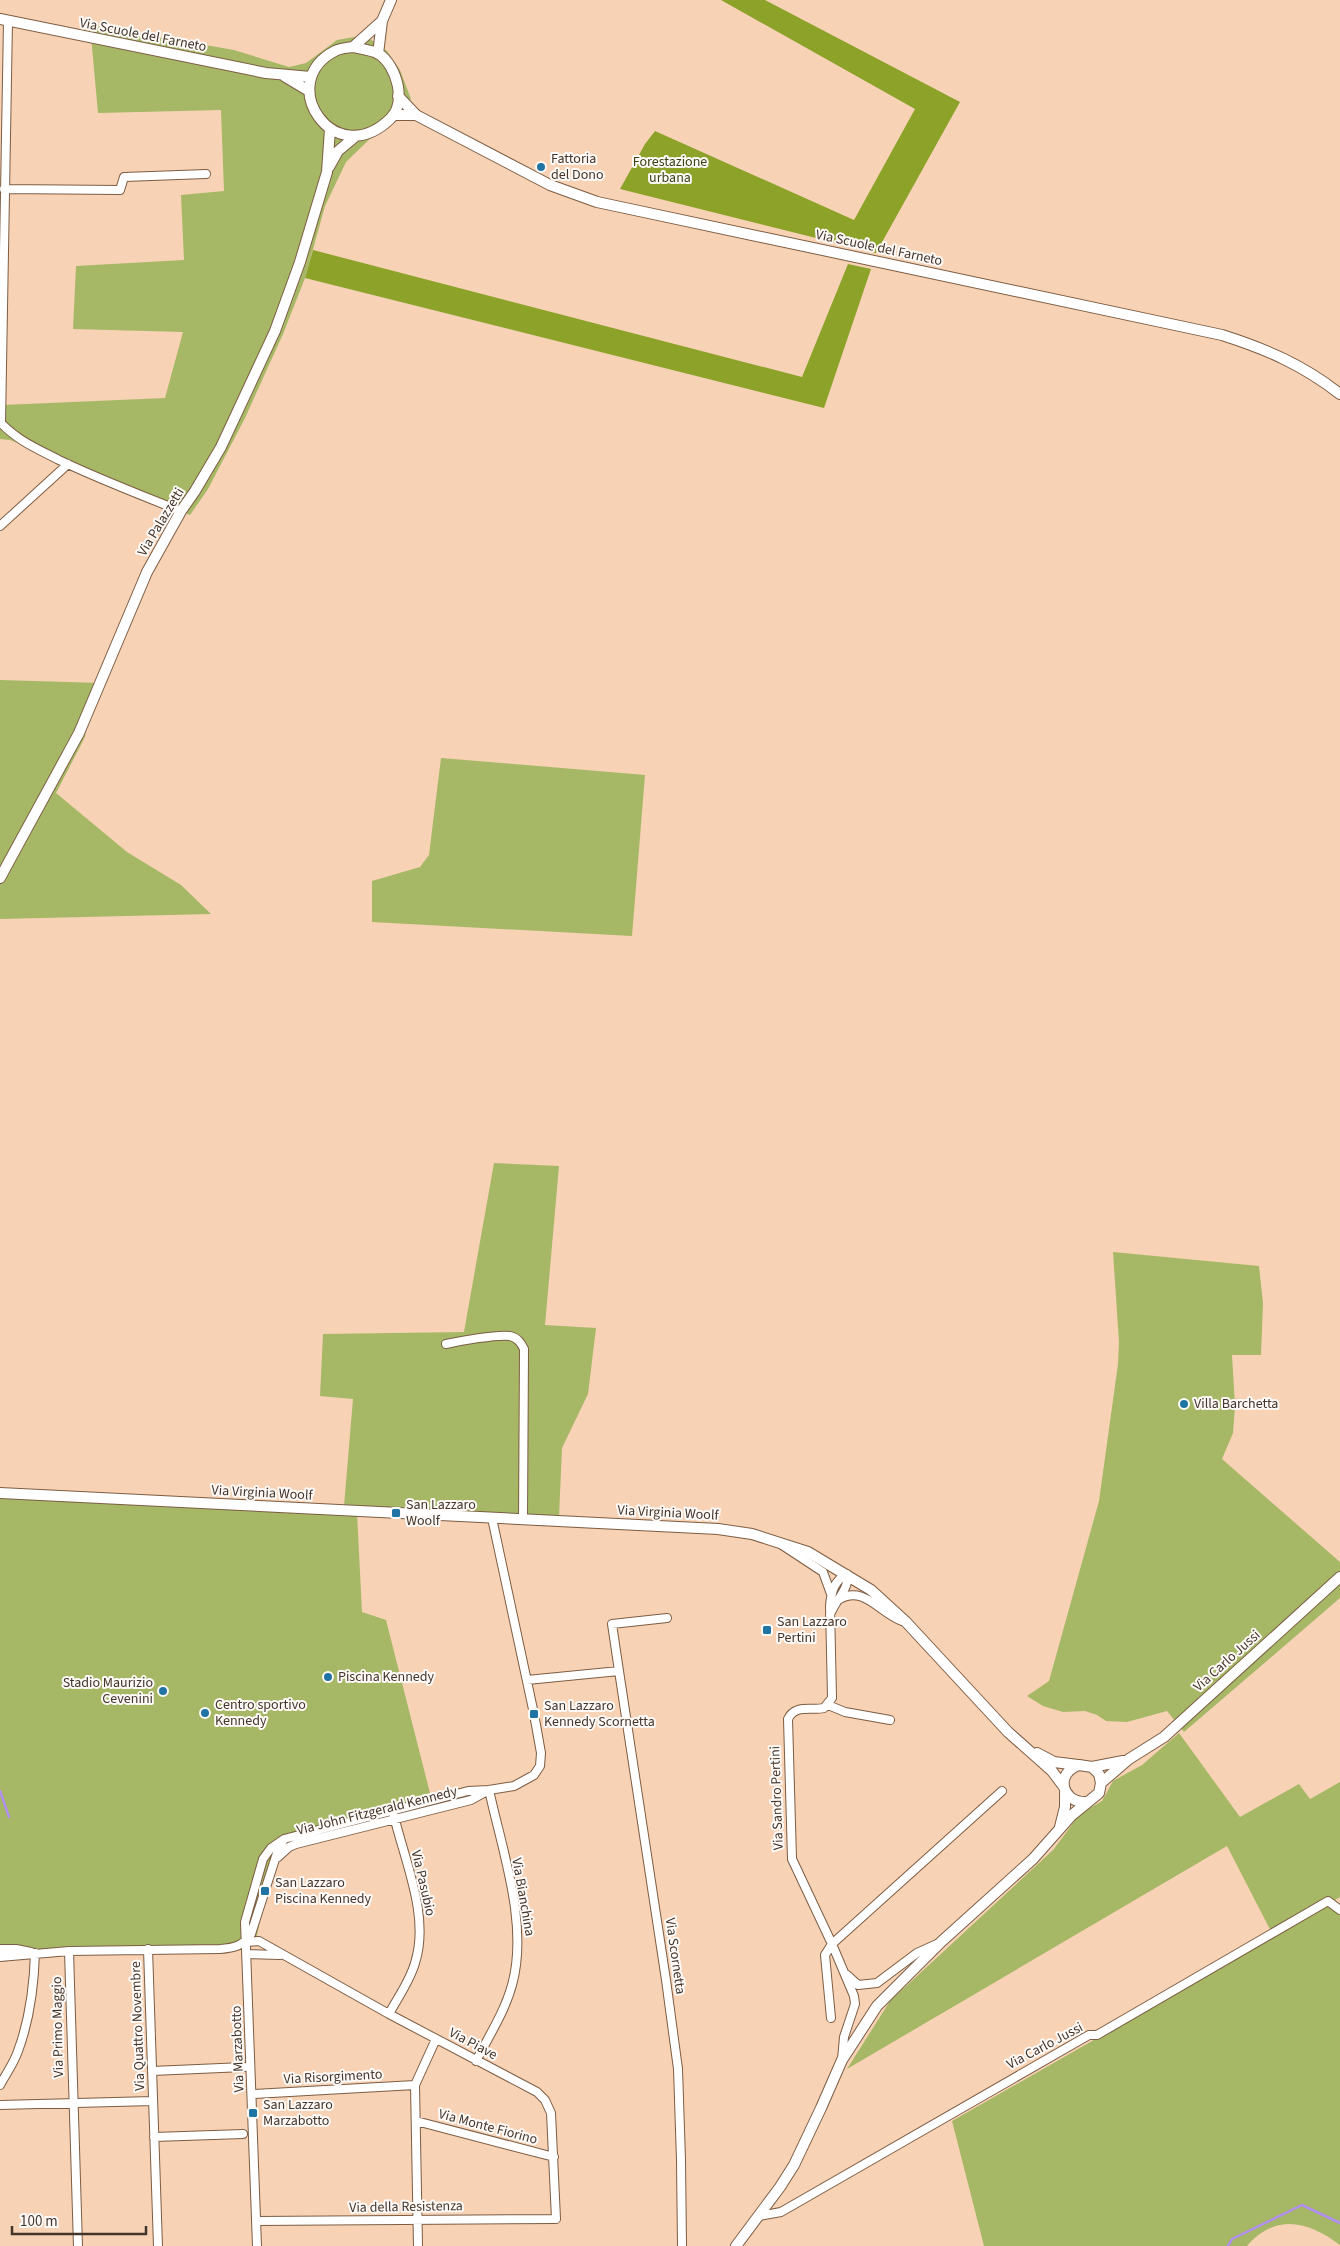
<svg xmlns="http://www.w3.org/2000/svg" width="1340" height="2246" font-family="'Source Sans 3',sans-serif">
<rect width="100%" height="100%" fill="#f7d2b5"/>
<path fill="#a6b865" d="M90,25L234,50L289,67L306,63L337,40L360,36L370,39L387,51L400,70L411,99L346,162L325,206L305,278L283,334L245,418L208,489L190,515L10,440L0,439V368L3,405L165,398L183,332L73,329L76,266L184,260L181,195L224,191L221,110L98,113Z
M0,680L101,683L87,721L85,737L56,793L127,852L181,885L211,914L0,919Z
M441,758L645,775L632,936L372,922V881L420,867L429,855Z
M494,1163L559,1166L545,1325L596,1328L588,1394L562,1448L559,1517L357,1513L362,1612L386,1620L433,1805L311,1837L285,1846L266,1889L257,1936L248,1945L0,1953V1498L344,1506L353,1399L320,1396L323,1334L464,1332Z
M1113,1252L1259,1266L1263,1303L1261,1355H1232L1235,1406L1233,1433L1222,1459L1340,1562V1598L1184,1732L1167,1711L1127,1722L1106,1721L1097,1715L1085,1711L1063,1712L1043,1706L1027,1696L1049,1681L1099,1501L1118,1364L1119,1342Z
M1179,1733L1240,1817L1299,1784L1310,1799L1340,1782V1897L1335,1900L1340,1907V2245C1308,2221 1276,2213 1247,2246H984L952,2121L1274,1937L1227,1846L847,2069L890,2001L1053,1850L1080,1814L1102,1801L1113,1781L1142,1765Z"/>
<path fill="#8ca229" d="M721,0H765L960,102L876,253L620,189L645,144L655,131L854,220L915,109Z
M313,250L802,377L848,264L871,269L824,408L305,278Z"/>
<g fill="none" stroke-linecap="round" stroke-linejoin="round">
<path stroke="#b28ef1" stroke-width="2.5" d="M0,1791L9,1817
M1228,2246L1232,2239L1302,2205L1340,2223"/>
<g stroke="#7d5d43" stroke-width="10">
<path id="street" d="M8,21L1,423C18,441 38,449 59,460C99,479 140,495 181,511
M4,189L120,190L124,177L206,174
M0,526L68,464
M446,1344C460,1341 497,1334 510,1336C518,1338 521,1343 524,1349L523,1519
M782,1545L823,1572L831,1594
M838,1600C864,1584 879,1613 902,1621
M830,1615C834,1602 851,1587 847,1574C834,1580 831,1593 830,1606L832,1698L824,1708C811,1711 795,1704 788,1719L792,1859L832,1944L854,1996L855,2004L844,2037L842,2060
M619,1671L612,1624L667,1618
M527,1680L619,1671L666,1980L678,2069L681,2160L682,2246
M828,1705L845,1712L890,1720
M278,1857L289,1847L296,1844L471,1800L489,1790
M246,1942L259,1941L389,2014L537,2092L545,2100L551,2113L556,2219L256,2221
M0,1949H16L31,1952
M148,1949L158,2246
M69,1951L78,2246
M246,1954L280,1955
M0,1957L69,1951L220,1949C234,1948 243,1946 251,1934L278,1850L283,1841
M847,1975L858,1985L877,1983L917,1953L937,1944
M389,2014C398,1997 410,1981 415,1963C430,1917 405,1862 394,1816
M831,2018L825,1955L832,1944L1002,1791
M476,2061C489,2036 505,2011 512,1985C529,1925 502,1850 489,1790
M152,2071L244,2067
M0,2085C6,2074 14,2063 18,2051C30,2019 34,1986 35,1953
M252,2094L415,2085
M0,2105L153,2101
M416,2121L554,2157
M154,2137L243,2134
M759,2216L781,2212L1089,2035H1097L1328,1901L1340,1910
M257,2246L245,1922L263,1859L271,1848L284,1839L468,1791L489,1790L514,1786L534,1775L540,1766L541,1753L534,1714L492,1518
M418,2246L415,2085L436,2039"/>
</g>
<g stroke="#7d5d43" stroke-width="12">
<path id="secondary" d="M0,19L266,73L311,77
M353,47C361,49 372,50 379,54C397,66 407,103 390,119C334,173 274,82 335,51C340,48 347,48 353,47Z
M353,47L382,21
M378,54L382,21L391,0
M284,76L309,91
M398,96L416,115L550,185L597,202L1222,335C1266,349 1303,365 1340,394
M393,115H416
M329,167L338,151L356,136
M0,878L79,733L147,572L181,511L195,491L221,447L275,331L300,262L327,172L330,129
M0,1493L718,1529L752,1534L808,1552L871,1590L906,1622L1008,1732L1052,1771L1064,1787
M1037,1753L1054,1762L1078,1765
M1092,1767L1123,1761
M1101,1783L1129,1759L1164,1737L1340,1577
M1060,1827L1065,1807V1793
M736,2246L780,2187L794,2165L821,2108L842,2060L877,2006L941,1942L1033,1859L1072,1815L1099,1793L1101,1783L1099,1774L1092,1767L1079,1765C1055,1773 1061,1802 1085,1802"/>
</g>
<use href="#street" stroke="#fff" stroke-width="8"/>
<use href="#secondary" stroke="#fff" stroke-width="10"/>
</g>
<g fill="#2074a4" stroke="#fefaf7" stroke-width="2">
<circle cx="541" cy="167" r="5"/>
<circle cx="1184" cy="1404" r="5"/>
<rect x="391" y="1508" width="10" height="10" rx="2.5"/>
<rect x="762" y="1625" width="10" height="10" rx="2.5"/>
<circle cx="328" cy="1677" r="5"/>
<circle cx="163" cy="1691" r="5"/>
<circle cx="205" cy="1713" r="5"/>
<rect x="529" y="1709" width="10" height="10" rx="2.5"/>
<rect x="260" y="1886" width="10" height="10" rx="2.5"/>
<rect x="248" y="2108" width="10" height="10" rx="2.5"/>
</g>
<g text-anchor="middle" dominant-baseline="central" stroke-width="4" stroke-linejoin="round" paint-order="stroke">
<g font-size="14" fill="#44352a" stroke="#fefaf7">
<text transform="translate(143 35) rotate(11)">Via Scuole del Farneto</text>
<text transform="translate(879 248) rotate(12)">Via Scuole del Farneto</text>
<text transform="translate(161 522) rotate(-59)">Via Palazzetti</text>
<text transform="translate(262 1493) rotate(3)">Via Virginia Woolf</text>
<text transform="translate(668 1513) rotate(3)">Via Virginia Woolf</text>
<text transform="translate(1227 1661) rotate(-42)">Via Carlo Jussi</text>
<text transform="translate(777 1798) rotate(-92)">Via Sandro Pertini</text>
<text transform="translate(377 1811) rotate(-14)">Via John Fitzgerald Kennedy</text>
<text transform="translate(423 1883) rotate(77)">Via Pasubio</text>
<text transform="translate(523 1897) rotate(80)">Via Bianchina</text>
<text transform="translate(675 1956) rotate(82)">Via Scornetta</text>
<text transform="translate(138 2026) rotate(-92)">Via Quattro Novembre</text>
<text transform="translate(58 2027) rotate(-91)">Via Primo Maggio</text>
<text transform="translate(473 2044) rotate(28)">Via Piave</text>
<text transform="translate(1045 2046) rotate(-28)">Via Carlo Jussi</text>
<text transform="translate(238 2049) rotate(-92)">Via Marzabotto</text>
<text transform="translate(333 2077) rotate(-3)">Via Risorgimento</text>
<text transform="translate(488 2127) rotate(15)">Via Monte Fiorino</text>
<text transform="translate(406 2207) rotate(-1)">Via della Resistenza</text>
</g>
<g font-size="14" fill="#44352a" stroke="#fefaf7" text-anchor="start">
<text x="551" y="159">Fattoria<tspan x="551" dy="16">del Dono</tspan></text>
<text x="1194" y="1404">Villa Barchetta</text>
<text x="406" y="1505">San Lazzaro<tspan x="406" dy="16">Woolf</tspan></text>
<text x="777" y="1622">San Lazzaro<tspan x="777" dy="16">Pertini</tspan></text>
<text x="338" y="1677">Piscina Kennedy</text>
<text x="153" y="1683" text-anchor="end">Stadio Maurizio<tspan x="153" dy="16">Cevenini</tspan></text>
<text x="215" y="1705">Centro sportivo<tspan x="215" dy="16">Kennedy</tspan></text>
<text x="544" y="1706">San Lazzaro<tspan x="544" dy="16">Kennedy Scornetta</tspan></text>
<text x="275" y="1883">San Lazzaro<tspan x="275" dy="16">Piscina Kennedy</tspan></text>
<text x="263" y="2105">San Lazzaro<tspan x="263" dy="16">Marzabotto</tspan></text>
</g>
<g font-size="14" fill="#3a4314" stroke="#fefaf7">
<text x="670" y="162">Forestazione<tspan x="670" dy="16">urbana</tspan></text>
</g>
</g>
<path d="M12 2226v8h134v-8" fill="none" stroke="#44352a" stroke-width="2.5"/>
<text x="20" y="2226" font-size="15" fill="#44352a" stroke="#fefaf7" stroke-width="4" paint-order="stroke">100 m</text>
</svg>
